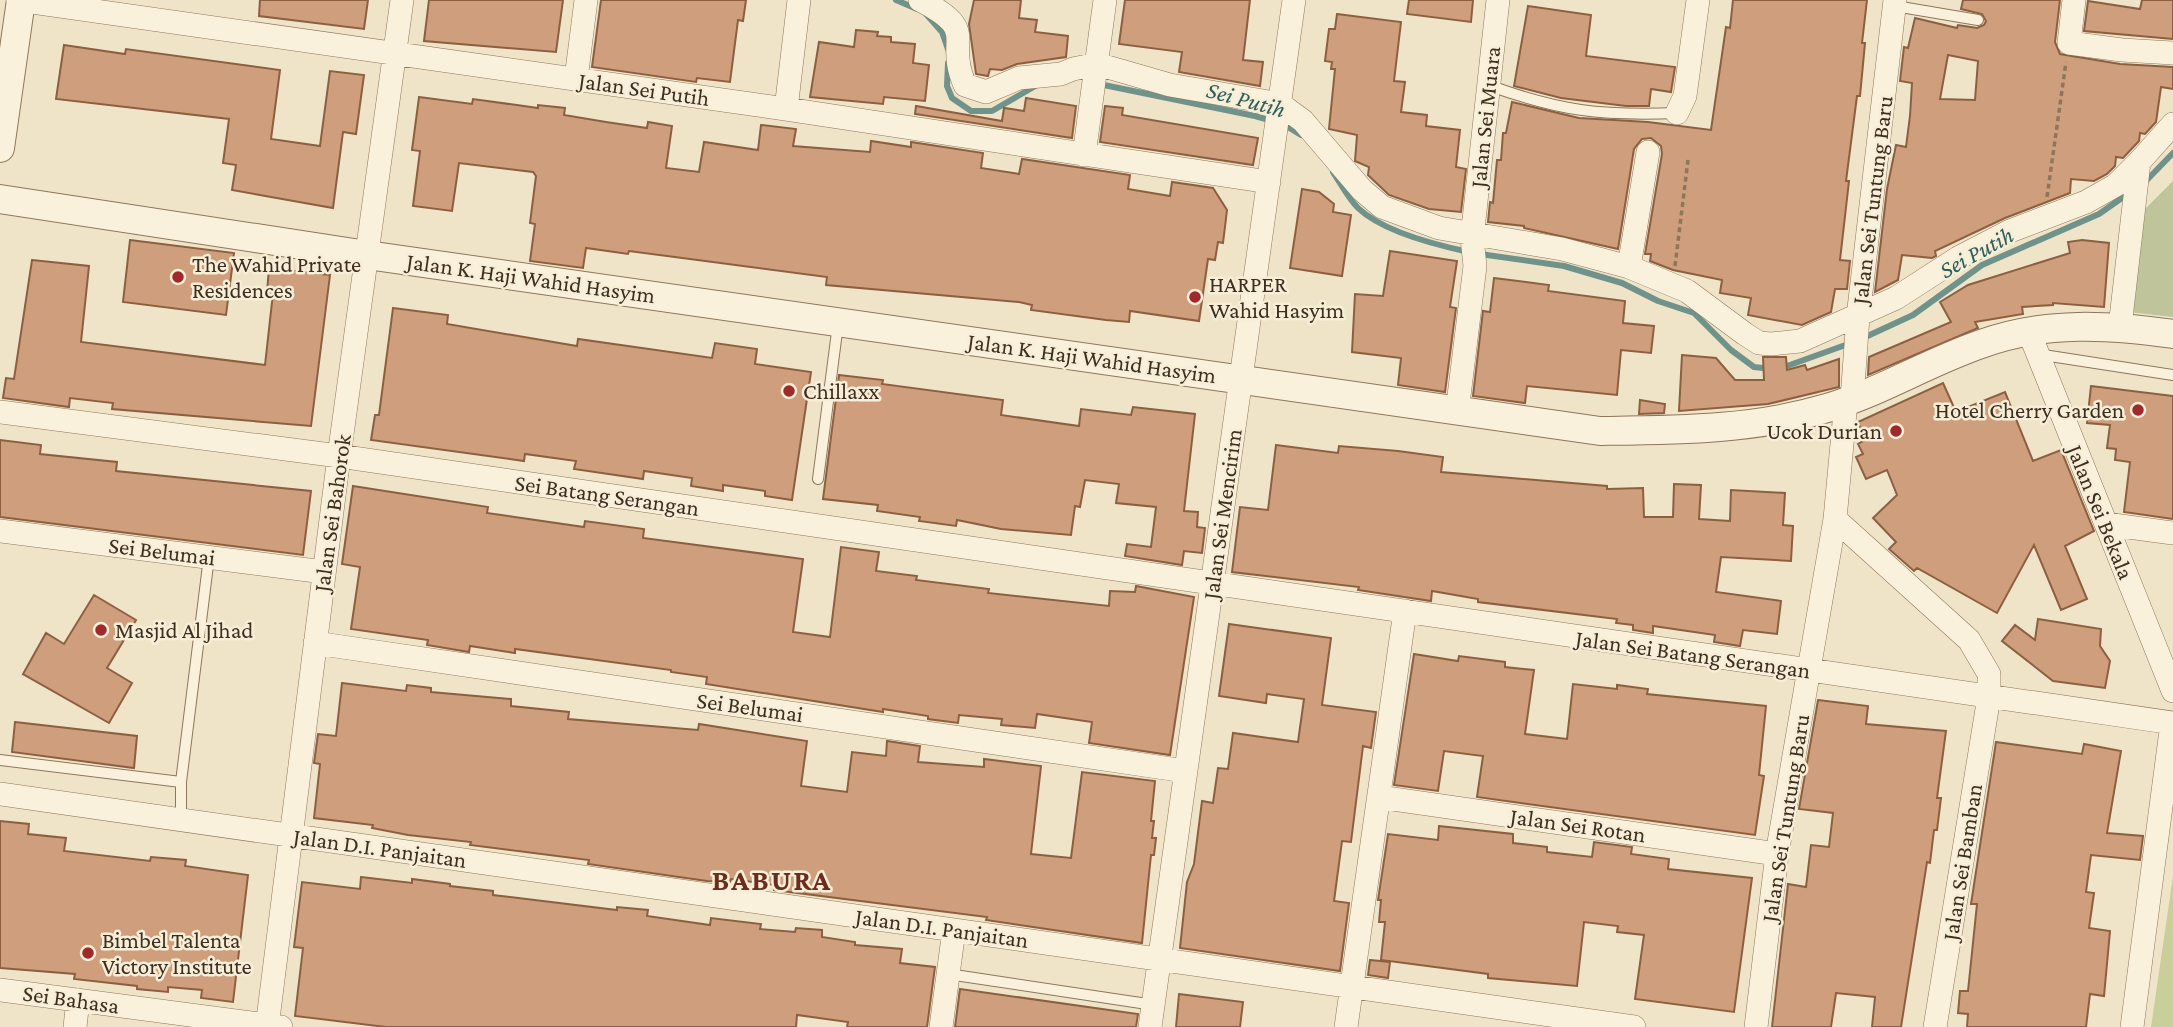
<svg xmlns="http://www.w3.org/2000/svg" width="2173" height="1027" font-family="'Crimson Pro',serif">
<rect width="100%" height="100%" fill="#f0e4c8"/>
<path fill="#c9cf9b" d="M2173,876V1027H2151Z"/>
<path fill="#bfc49a" d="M2173,181V317L2128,312L2141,213Z"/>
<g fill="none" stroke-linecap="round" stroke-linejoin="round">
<path stroke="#6f938a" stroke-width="6" d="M896,0L917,9
M926,14L942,32L949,52
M948,63L947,86L952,98L971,111H992L1037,85
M1099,84L1255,116L1283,124L1301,135
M1333,172C1341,184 1348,198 1358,208C1383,232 1436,245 1469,252
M2144,183L2173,153
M1480,254L1564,266L1622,283L1658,301L1694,313L1731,350L1754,367L1763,368
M1861,339L1913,315L1982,265L2099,214L2129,193
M1787,366L1851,343"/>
</g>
<path fill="#cf9f7d" stroke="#8d5f41" stroke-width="2" fill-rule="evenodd" d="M260,0H368L364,29L259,16Z
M429,0H563L556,52L424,41Z
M601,0H746L743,21L738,20L730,82L697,78L696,82L592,67Z
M974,0H1021L1019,18L1037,20L1035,32L1068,36L1066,57L1017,64L1002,70L990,69L988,76L976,74L969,24Z
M1125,0H1250L1243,60L1263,62L1260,86L1179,72L1182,52L1119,44Z
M1409,0H1473L1471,22L1407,14Z
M1733,0H1867L1862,43H1865L1860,96H1857L1846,181H1849L1840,260L1850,261L1847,289H1835L1831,312L1802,325L1748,315L1751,298L1720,293L1722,280L1673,270L1650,261L1651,254H1645L1662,154L1661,146L1651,138L1642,139L1634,149L1618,249L1524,228V226L1488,222L1490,202L1493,203L1497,160H1501L1503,133H1506L1512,102L1579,118L1648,122L1711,130L1726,27L1730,28Z
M1963,0H2060L2055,42L2060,54L2120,64L2173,67V89L2161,87L2156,122L2145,134L2140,133L2139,141L2123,158L2116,157L2115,166L2107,174L2094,181L2071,179L2070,193L2005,218L1935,251L1936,256L1932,258L1902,255L1898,280L1875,292L1887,189L1896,145L1906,147L1910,116L1912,83L1900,81L1904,47L1908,48L1915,18L1957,28L1958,25L1977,28L1984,25L1986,21L1982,14L1961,9ZM1948,55L1978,61L1975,100L1940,99Z
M2142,0H2173V39L2084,31L2088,1L2140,9Z
M1528,6L1591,15L1586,56L1675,67L1671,92L1651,89L1649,106H1626L1561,98L1514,86Z
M1337,14L1401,22L1394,81L1405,82L1401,112L1427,115L1426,126L1460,130L1456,167L1466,169L1461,212L1429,209L1389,195L1368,175L1369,167L1355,161L1357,135L1329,129L1335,69H1331L1332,62L1325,61L1329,29H1335Z
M856,30L878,32L877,36L891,37V42L915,44L913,63L929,65L925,101L884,97L883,104L810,97L819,42L854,47Z
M64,45L125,54L126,49L280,70L271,139L320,146L330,71L364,75L356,134L343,132L333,208L232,190L236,165L223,163L229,119L56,99Z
M419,97L472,104L473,99L538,108V105L565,108L564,115L606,122L647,128L648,122L672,126L666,168L699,172L704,142L758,150L761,125L796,129L793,146L870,152L871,141L911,147V142L983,153L981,168L1019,174L1022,159L1130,175L1128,189L1170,196L1172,182L1213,188L1227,210L1223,243L1218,242L1215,260L1208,259L1199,321L1130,311L1129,322L1106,320L1031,310L1032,305L1019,302L826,285L827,277L629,251L628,254L586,248L583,268L530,261L535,224L530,223L536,176L533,172L459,163L452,211L413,206L420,151L412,150Z
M1026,98L1076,106L1072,138L915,114L916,106L1002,121L1004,108L1024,111Z
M1105,106L1123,108L1122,115L1258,138L1253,165L1100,142Z
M1302,189L1319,192L1334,204L1333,212L1351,215L1342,276L1290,268Z
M130,240L234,253L226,315L123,302Z
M2082,240L2109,243L2104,307L2053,303V305L2022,307L2023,314L1975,322L1978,328L1868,375L1869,357L1951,322L1940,302L1968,285L2070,253L2068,242Z
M1390,251L1457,261L1450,307L1456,308L1445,392L1398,385L1401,358L1352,352L1355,294L1383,296Z
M32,260L89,266L81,342L265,365L273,293L267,292L269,268L330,275L311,426L112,409L113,403L70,398L69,407L3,398L6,378L14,379Z
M1494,278L1549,285L1548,291L1625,301L1623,323L1654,326L1651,353L1621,350L1617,395L1527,386L1525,403L1473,396L1483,311L1490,312Z
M393,308L448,315L447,324L577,346L578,339L712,358L715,343L757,349L755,364L811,372L792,500L765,496V491L723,485V491L691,486L692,478L644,471L643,479L574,469L576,461L525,454L524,461L371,440L375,415H379Z
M1682,355L1716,358L1735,380H1764L1763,357H1786L1787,370L1805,365L1807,370L1839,359V387L1768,404L1679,411Z
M839,375L883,380L882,384L1003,400L1001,415L1079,426L1081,409L1131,415L1133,407L1195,414L1184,511L1198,512L1197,527L1205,528L1202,553L1184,551L1182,565L1125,556L1127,544L1151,547L1156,507L1116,503L1119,484L1085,480L1080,507L1075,506L1071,535L1001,529L957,520L956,526L919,521L920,517L877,511L878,505L823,499Z
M1943,383L1956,412L2005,392L2033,461L2061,450L2094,531L2065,546L2087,599L2061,610L2034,545L1997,613L1917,568L1914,571L1889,549L1896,542L1873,518L1897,495L1887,470L1866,479L1856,457L1863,454L1858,444L1865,440L1858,422Z
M2091,386L2173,396V519L2124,512L2130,462L2115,460L2116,449L2107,448L2110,425L2087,423Z
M1640,400L1665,404L1664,413L1639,414Z
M0,440L41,445L40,454L117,462L116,471L311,491L303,555L0,517Z
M1276,445L1338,453L1339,446L1398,451L1443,457L1441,472L1607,486V489L1643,488L1644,517H1673L1674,484L1701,485L1699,519L1730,521L1731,490L1785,493L1783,525L1793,526L1791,561L1721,557L1716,592L1781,601L1777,634L1743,630L1740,646L1714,642L1715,635L1653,626V633L1633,630V625L1616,623L1617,619L1478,602V599L1432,591L1431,601L1358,590L1359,587L1232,572L1240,507L1268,510Z
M353,486L488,507L487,513L584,527L585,521L644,529L643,538L803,559L793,632L830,637L841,547L879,552L876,571L917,576L916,580L989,589L988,593L1109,606L1110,591L1135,592L1136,586L1194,597L1170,755L1089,743L1092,722L1037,714L1035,728L1001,725L1002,719L959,715L958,723L928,719V716L883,709V712L706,684L707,677L671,672V670L515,649V653L470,646L469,652L427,645L428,640L351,629L360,567L342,564Z
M94,595L136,620L107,668L132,683L109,723L23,674L46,633L64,644Z
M2038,619L2101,629L2100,646L2110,661L2105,688L2053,681L2002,641L2015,625L2035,640Z
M1229,624L1331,638L1322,705L1376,712L1371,748L1363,746L1351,842L1342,841L1334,901L1349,903L1340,971L1180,948L1187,882L1194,864L1202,801L1213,803L1218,768L1228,769L1233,733L1298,742L1304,699L1267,694L1266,703L1219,696Z
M1414,654L1458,661L1459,656L1505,662V667L1534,670L1525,734L1567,739L1573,684L1617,689V685L1648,689L1647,694L1766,706L1759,775L1764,776L1755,835L1477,797L1483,756L1444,751L1438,791L1394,785Z
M342,683L406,691L407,685L431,688V692L511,699V706L569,712L568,719L698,730L699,724L807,741L801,786L847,792L852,752L886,756L887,741L920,746L918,762L984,767V759L1041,766L1031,854L1071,858L1082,772L1155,781L1151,821H1154L1152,838H1156L1154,855H1151L1142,943L986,920L987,917L774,890V885L731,879L730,882L707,881L588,864L589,860L470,845L471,842L408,835L372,828L373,825L314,818L320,764L314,763L318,734L336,736Z
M1818,700L1868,706L1866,724L1946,731L1937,798H1941L1937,830H1934L1930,863L1927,862L1901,1027H1872L1875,997L1836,993L1831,1027H1772L1788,884L1806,887L1811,845L1829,847L1833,813L1799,809Z
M15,722L137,736L134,768L12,752Z
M1996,742L2082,754L2084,744L2121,751L2107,833L2143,836L2140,860L2091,855L2086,892L2094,893L2089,928L2110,931L2104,996L2090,994L2086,1027H1967L1968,1014L1958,1013L1960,991H1968L1977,904H1971Z
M0,821L29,824L28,834L66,838L64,851L150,861L151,857L186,860L185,866L248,875L233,1002L201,998L202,990L168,987V992L137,989V986L74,979L75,974L0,968Z
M1439,826L1513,834V843L1547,847V852L1592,857L1594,842L1632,847L1631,854L1669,859L1668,869L1752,878L1734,1012L1635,999L1644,935L1617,932L1618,926L1584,922L1577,986L1488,978V974L1381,960L1385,922H1379L1381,900H1378L1388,834L1438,840Z
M361,877L412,883V879L450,884V886L493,891V895L617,910V907L648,910L647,916L710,925L711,918L761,924L760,929L795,932L796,928L822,930V937L855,942V945L902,949L900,963L935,967L927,1027H847L848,1022L797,1015L796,1027H386L295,1016L303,948L294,947L302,882L360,889Z
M1370,960L1390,962L1388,978L1368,975Z
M960,989L1138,1014L1136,1027H955Z
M1179,994L1243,1002L1240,1027H1176Z"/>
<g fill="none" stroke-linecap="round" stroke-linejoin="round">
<g stroke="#8d765c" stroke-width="12">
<path id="service" d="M1895,6L1978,20
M1488,85C1559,111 1601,116 1677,113
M2037,354L2173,375
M818,479L838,324
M0,760L181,782
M181,820V782L209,557
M948,974L1154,1005"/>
</g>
<g stroke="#8d765c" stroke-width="24">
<path id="minor" d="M18,0L786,109L1269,182
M920,0C982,32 944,38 965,85L986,92L1019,78L1061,74L1073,69L1097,64L1170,85L1280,104L1303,121L1362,190L1382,207L1439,228L1562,249L1629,267L1687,291L1745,334L1759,343L1771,344L1800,341L1896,298L1958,258L2010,231L2086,202L2116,185L2139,162
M2074,0L2069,43L2122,50L2173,53
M576,79L586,0
M786,109L799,0
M1677,113L1685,96L1698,0
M1084,155L1105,0
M1629,267L1648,152
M2120,327L2139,162L2173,124
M2029,332L2173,691
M1852,399L1858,317L1895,0
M0,412L339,456L2173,723
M1457,412L1475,266L1472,238L1498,0
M1835,519L1969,640L1989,674V697L1935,1027
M2106,524L2173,533
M0,531L324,572
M315,643L1185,771
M0,794L1634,1027
M1379,797L1777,854
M0,990L281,1027
M75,1027L78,1000
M267,1027L339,456L402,0
M941,1027L954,930
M1150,1027L1294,0
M1346,1027L1405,611
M1756,1027L1777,854L1835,519L1846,401
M2132,1027L2172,723"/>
</g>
<g stroke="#8d765c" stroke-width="30">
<path id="tertiary" d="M0,148L21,0
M0,199L367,255L1600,431C1677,430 1753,430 1827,408C1881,392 1930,361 1984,343C2046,321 2110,325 2173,334"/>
</g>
<path stroke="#8d765c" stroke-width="3.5" stroke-dasharray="5 3.5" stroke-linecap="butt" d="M2047,197L2066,62
M1675,266L1688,160"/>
<use href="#service" stroke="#faf1dc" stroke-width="10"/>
<use href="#minor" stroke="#faf1dc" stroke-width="23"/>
<use href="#tertiary" stroke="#faf1dc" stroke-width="28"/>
</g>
<g fill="#9e2a2b" stroke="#f7eed8" stroke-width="2.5">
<circle cx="178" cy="277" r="7"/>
<circle cx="1195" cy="297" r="7"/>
<circle cx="789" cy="391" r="7"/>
<circle cx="2138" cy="410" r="7"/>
<circle cx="1896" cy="431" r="7"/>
<circle cx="101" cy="630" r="7"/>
<circle cx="88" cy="953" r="7"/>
</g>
<g text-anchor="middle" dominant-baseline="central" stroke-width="5" stroke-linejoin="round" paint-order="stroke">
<g font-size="23" fill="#3d2e20" stroke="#f7eed8">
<text transform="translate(644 89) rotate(8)">Jalan Sei Putih</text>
<text transform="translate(1485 117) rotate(-84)">Jalan Sei Muara</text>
<text transform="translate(1872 200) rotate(-83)">Jalan Sei Tuntung Baru</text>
<text transform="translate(531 278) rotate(8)">Jalan K. Haji Wahid Hasyim</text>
<text transform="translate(1092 358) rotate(8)">Jalan K. Haji Wahid Hasyim</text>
<text transform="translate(607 495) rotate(8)">Sei Batang Serangan</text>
<text transform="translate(2101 512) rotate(68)">Jalan Sei Bekala</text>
<text transform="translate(332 513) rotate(-82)">Jalan Sei Bahorok</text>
<text transform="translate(1222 514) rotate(-82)">Jalan Sei Mencirim</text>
<text transform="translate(162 551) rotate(7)">Sei Belumai</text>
<text transform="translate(1693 654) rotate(8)">Jalan Sei Batang Serangan</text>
<text transform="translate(750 707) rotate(8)">Sei Belumai</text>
<text transform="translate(1785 818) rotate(-81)">Jalan Sei Tuntung Baru</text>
<text transform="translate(1578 825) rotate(8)">Jalan Sei Rotan</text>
<text transform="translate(380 848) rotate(8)">Jalan D.I. Panjaitan</text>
<text transform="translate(1962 862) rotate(-81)">Jalan Sei Bamban</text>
<text transform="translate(942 928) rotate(8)">Jalan D.I. Panjaitan</text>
<text transform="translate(71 999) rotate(8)">Sei Bahasa</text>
</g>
<g font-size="23" fill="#3d2e20" stroke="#f7eed8" text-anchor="start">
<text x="192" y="264">The Wahid Private<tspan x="192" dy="26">Residences</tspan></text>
<text x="1209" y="284">HARPER<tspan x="1209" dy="26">Wahid Hasyim</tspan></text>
<text x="803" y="391">Chillaxx</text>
<text x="2124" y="410" text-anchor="end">Hotel Cherry Garden</text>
<text x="1882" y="431" text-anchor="end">Ucok Durian</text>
<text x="115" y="630">Masjid Al Jihad</text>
<text x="102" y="940">Bimbel Talenta<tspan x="102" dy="26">Victory Institute</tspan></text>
</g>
<g font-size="24" font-style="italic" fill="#2f5d5a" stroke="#f7eed8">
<text transform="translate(1246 99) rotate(15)">Sei Putih</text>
<text transform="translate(1976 252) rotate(-29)">Sei Putih</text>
</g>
<g font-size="30" font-weight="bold" letter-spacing="2" fill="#6b2e1e" stroke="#f7eed8">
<text x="772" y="879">BABURA</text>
</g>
</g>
</svg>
